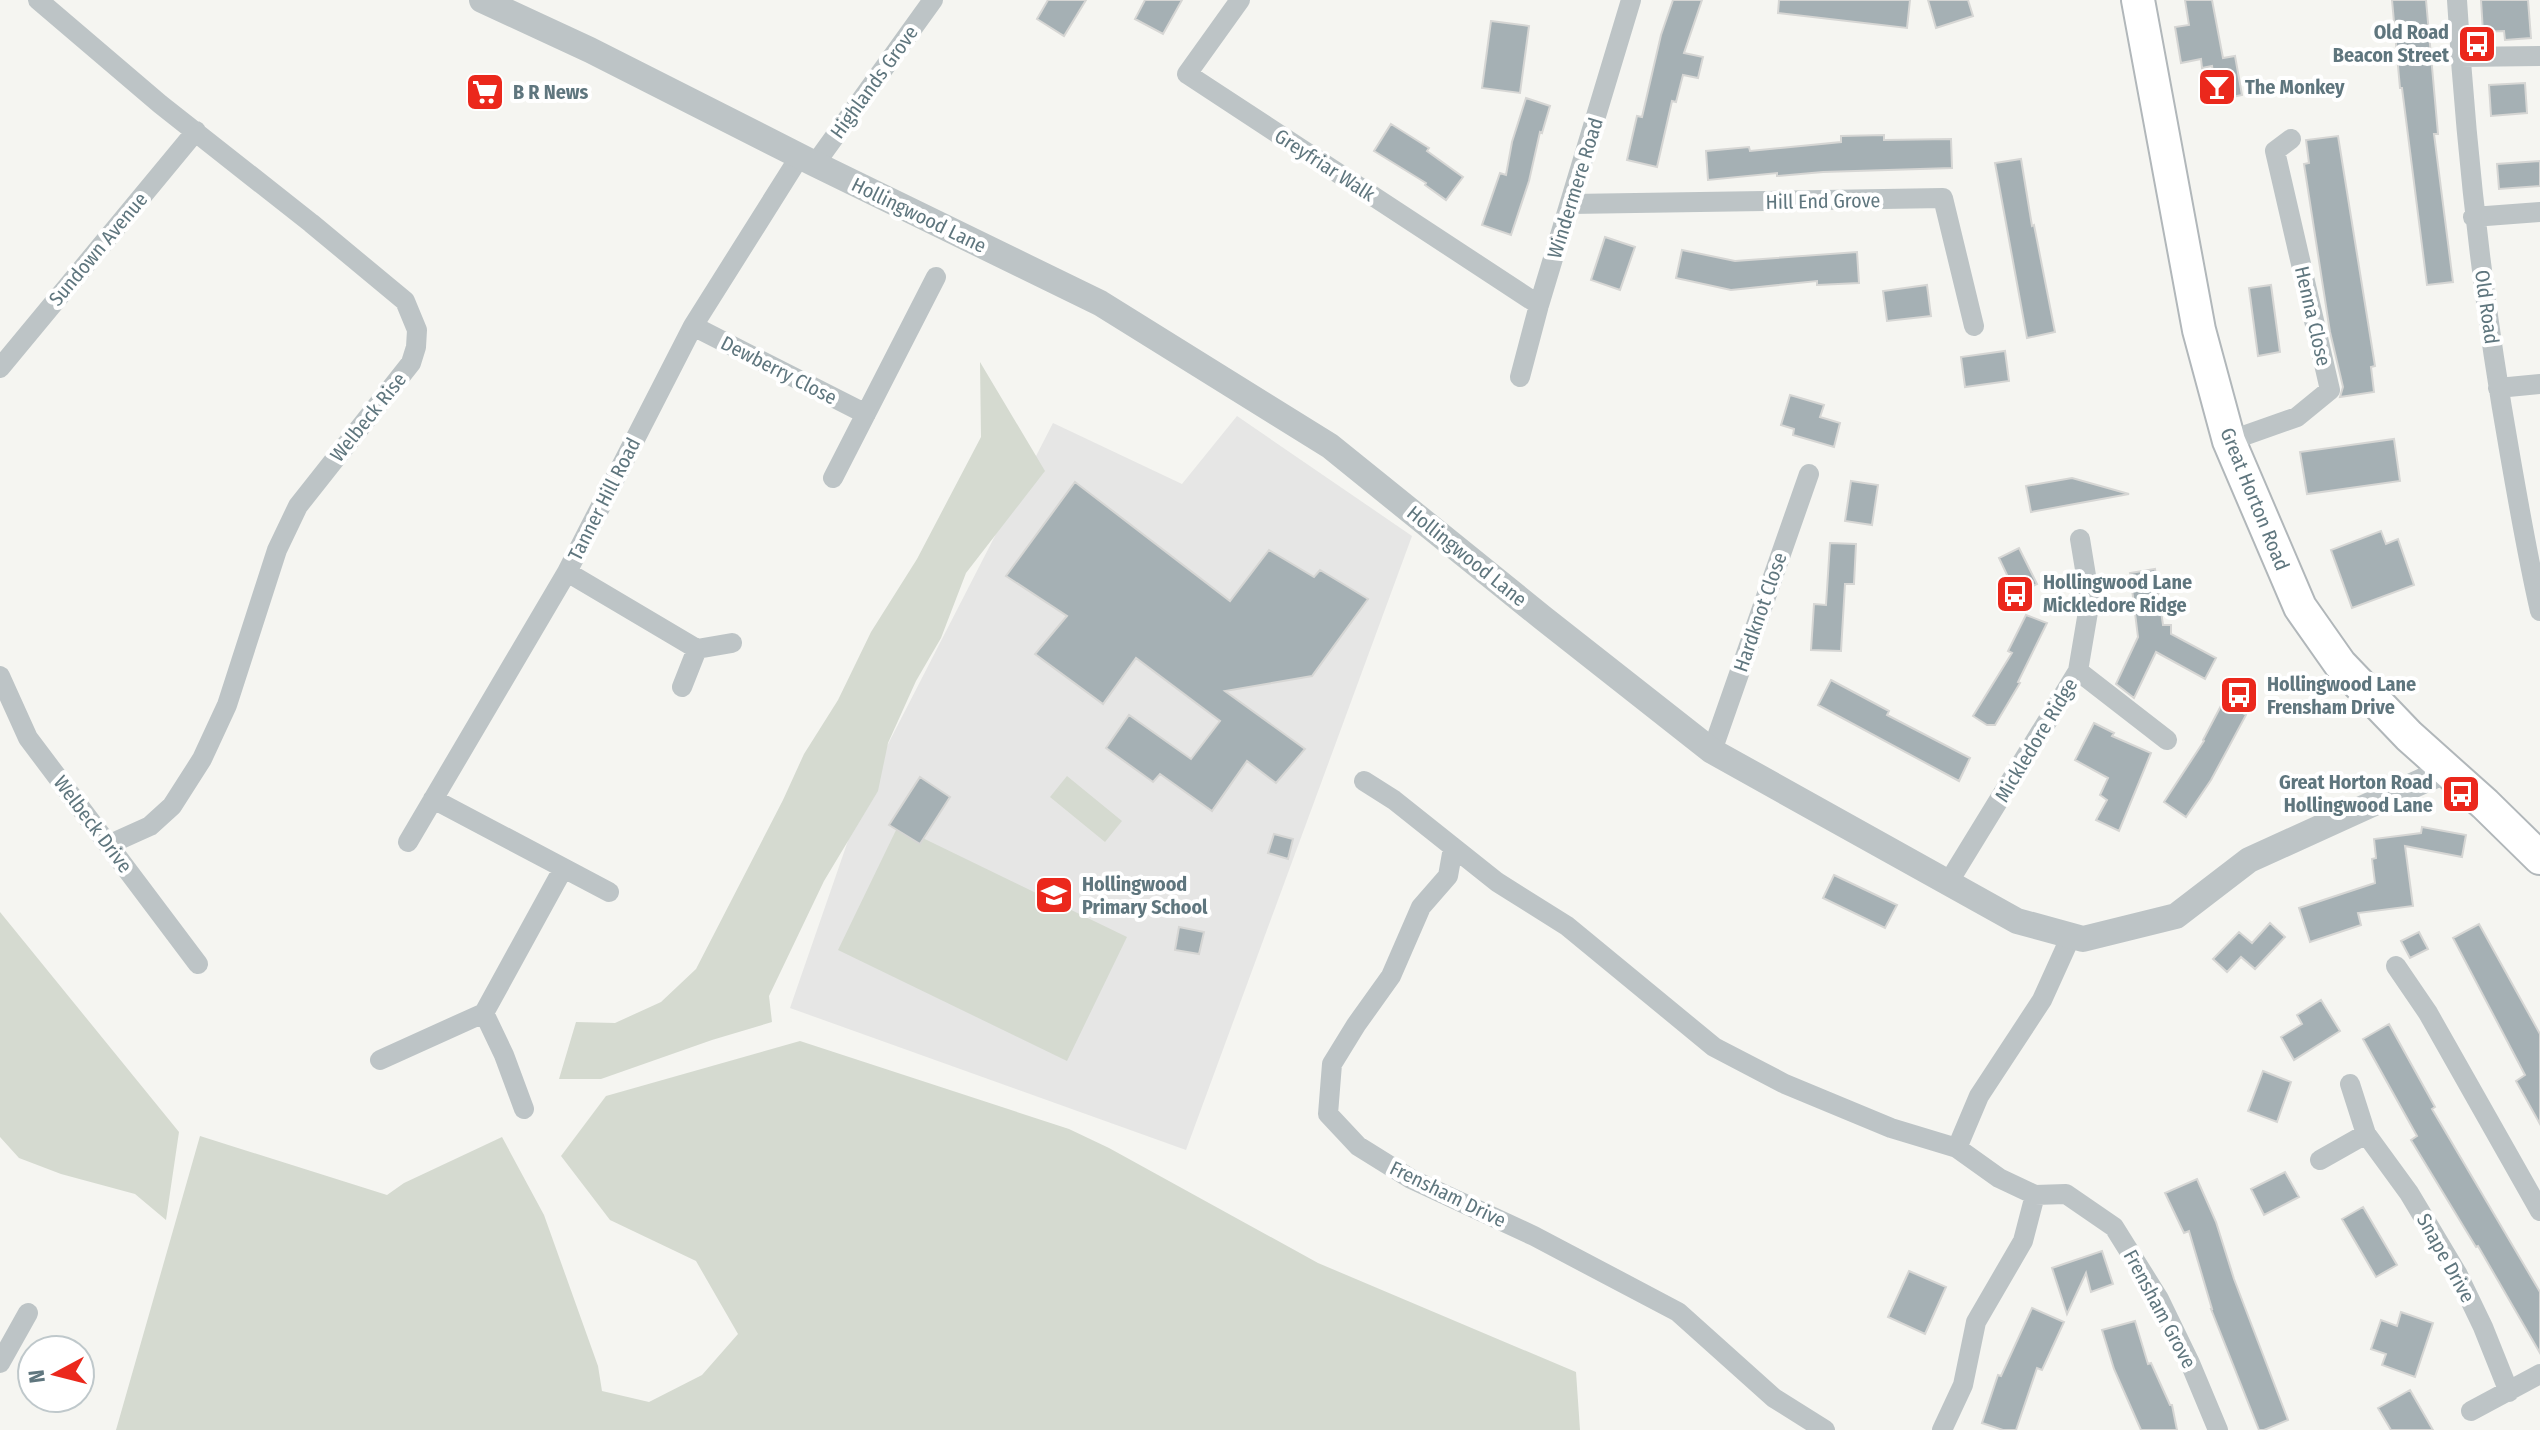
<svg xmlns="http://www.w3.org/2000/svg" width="2540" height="1430" font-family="'Fira Sans Condensed',sans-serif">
<rect width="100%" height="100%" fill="#f5f5f1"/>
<path fill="#e6e6e5" d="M1237,416L1412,536L1186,1150L790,1008L868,783L1053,423L1182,484Z"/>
<path fill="#d5dad0" d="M980,362L1045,471L966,573L941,638L916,681L888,743L878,791L824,881L769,996L772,1022L712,1040L601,1079H559L576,1022L615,1023L661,1002L696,969L783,800L804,754L838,700L871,632L917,559L981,437Z
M1067,776L1122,821L1105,842L1050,797Z
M898,826L1127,937L1067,1061L838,950Z
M0,912L179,1132L166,1220L135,1194L61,1174L19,1158L0,1137Z
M800,1041L1069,1129L1109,1148L1318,1263L1576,1372L1580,1430H116L200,1136L387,1195L404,1183L502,1137L544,1215L598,1366L602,1391L649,1402L702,1375L738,1334L696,1261L610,1220L561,1156L606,1096Z"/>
<path fill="#a5b0b4" stroke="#d6d6d4" stroke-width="2" d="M1048,0H1086L1064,36L1037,19Z
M1145,0H1182L1163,34L1135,19Z
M1673,0H1702L1684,53L1703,57L1698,78L1683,75L1676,102L1672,101L1657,167L1627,160L1637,116L1642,117L1661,35Z
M1779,0H1910L1907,28L1778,13Z
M1928,0H1968L1973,16L1936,28Z
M2185,0H2212L2223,58L2235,56L2242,95L2218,100L2212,66L2202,68L2201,59L2181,63L2175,27L2189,25Z
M2392,0H2426L2438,134H2434L2453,282L2427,285L2402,88H2400Z
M2481,0H2528L2531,38L2505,40L2504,31L2483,32Z
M1491,21L1529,26L1520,93L1482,88Z
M2525,83L2527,113L2491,116L2489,85Z
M1526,98L1550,106L1542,133L1540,132L1529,181L1511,235L1482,225L1500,173L1506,175L1512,142Z
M1391,124L1429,148L1427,151L1463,177L1446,200L1425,185L1426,183L1374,151Z
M1884,135V140L1951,139L1952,168L1823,172L1777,176V173L1708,180L1706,151L1749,147L1750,151L1841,142V136Z
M2338,136L2375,366L2371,367L2374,392L2340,397L2343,387L2330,332L2304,164L2309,163L2306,140Z
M2021,159L2032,226L2034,225L2055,332L2027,338L1995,163Z
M2540,161V186L2499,189L2497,164Z
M1605,237L1635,247L1620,290L1591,280Z
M1682,250L1735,261L1857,252L1859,283L1817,285V281L1731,290L1676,278Z
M1927,285L1931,316L1887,321L1883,291Z
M2271,285L2280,352L2258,356L2249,288Z
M2005,351L2009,381L1965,387L1961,357Z
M1790,395L1824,405L1820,417L1840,423L1834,447L1793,435L1794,429L1781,425Z
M2394,439L2400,481L2307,494L2300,452Z
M2072,478L2129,494L2031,512L2026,486Z
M1851,481L1878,485L1872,525L1845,521Z
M1075,482L1230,601L1269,550L1314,577L1320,570L1368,599L1312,676L1225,691L1305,749L1276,783L1247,761L1212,811L1160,774L1153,782L1106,748L1129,715L1191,759L1220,721L1136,658L1103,704L1035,654L1067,616L1006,576Z
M2381,531L2386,544L2398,539L2414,585L2352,608L2331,550Z
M1830,543L1856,544L1854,584H1845L1841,651L1811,650L1814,604L1826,605Z
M2019,548L2037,584L2016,594L1999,558Z
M2155,569L2163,625H2171V634L2216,658L2205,679L2156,652L2134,698L2116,684L2138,637L2130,573Z
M2026,615L2047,623L2018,682L2020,683L1995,725H1987L1973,716L2012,653L2008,651Z
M1831,680L1889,711L1887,715L1970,758L1959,781L1818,705Z
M2223,702L2246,715L2211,780L2186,817L2164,802L2204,741L2203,740Z
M2094,723L2114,733L2112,736L2151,753L2119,831L2096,820L2107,800L2100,795L2108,778L2075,760Z
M920,777L950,797L920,844L889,825Z
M2422,827L2466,835L2462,857L2405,846L2413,906L2358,913L2361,925L2310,942L2299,908L2375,883L2372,859L2376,858L2374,839L2421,833Z
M1274,834L1293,839L1288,859L1268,853Z
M1834,875L1897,905L1885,928L1823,898Z
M2270,923L2285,937L2255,969L2241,957L2227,972L2213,959L2239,932L2252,943Z
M2479,924L2540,1034V1124L2516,1081L2525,1075L2453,938Z
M1179,927L1204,932L1199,954L1175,950Z
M2419,932L2428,949L2410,958L2401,941Z
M2321,1000L2340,1031L2294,1060L2281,1037L2302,1024L2297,1015Z
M2389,1024L2435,1107L2432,1109L2540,1292V1353L2478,1246L2476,1247L2411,1140L2417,1136L2363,1039Z
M2263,1071L2291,1082L2277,1122L2248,1111Z
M2285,1172L2299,1197L2264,1215L2251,1189Z
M2197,1179L2216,1222L2234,1279L2288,1420L2264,1430H2259L2211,1309H2212L2189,1231L2184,1233L2165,1193Z
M2363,1207L2397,1265L2376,1277L2342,1219Z
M2102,1251L2113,1284L2091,1292L2086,1273L2067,1314L2052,1268Z
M1909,1271L1946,1287L1925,1334L1888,1317Z
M2032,1308L2064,1322L2042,1370L2037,1368L2016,1430H2003L1982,1423L1998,1375L2001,1376Z
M2401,1312L2433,1323L2415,1377L2382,1365L2386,1354L2371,1349L2381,1320L2397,1326Z
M2135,1321L2148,1364L2151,1363L2170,1405H2172L2177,1430H2141L2114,1369L2102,1330Z
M2410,1390L2433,1430H2391L2378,1408Z"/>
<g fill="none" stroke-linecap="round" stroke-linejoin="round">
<g stroke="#b1b7ba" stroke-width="36">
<path id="primary" d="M2138,0L2199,330L2229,441L2300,607L2340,664L2409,736L2485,804L2540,858"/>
</g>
<path stroke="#bdc4c6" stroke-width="20" d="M38,0L160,104L311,223L405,301L417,330L416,347L411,363L298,506L277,550L227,705L202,759L172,806L150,826L110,844
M1240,0L1187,74L1539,305
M2457,0C2466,154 2483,303 2510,455C2519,507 2528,559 2540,611
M2460,57L2540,56
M815,164L933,0
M1571,204L1943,198L1974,326
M2473,217L2540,212
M693,326L866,414
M0,368L196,131
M1520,377L1539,305L1631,0
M2498,388L2540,384
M2229,441L2297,417L2330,390L2275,151L2291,139
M833,478L936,277
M567,572L697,649
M2078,671L2167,740
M0,676L28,738L198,964
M682,687L697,649L732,643
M1712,751L1809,474
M1364,781L1394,800L1497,882L1567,926L1714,1047L1785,1084L1891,1128L1957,1148L1999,1178L2035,1195L2066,1194L2114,1227L2159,1299L2190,1363L2218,1430
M433,799L609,892
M408,842L567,572L693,326L800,156
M1453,848L1448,876L1421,907L1391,976L1356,1025L1332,1064L1328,1114L1358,1146L1411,1179L1534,1236L1678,1312L1774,1398L1825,1430
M1948,883L2078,671L2090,600L2080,539
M2396,966L2428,1013L2540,1211
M484,1013L504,1055L524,1109
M380,1060L484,1013L563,869
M2350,1084L2366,1134L2409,1193L2458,1275L2483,1327L2509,1392
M1957,1148L1979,1096L2042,1000L2071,936
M2320,1160L2366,1134
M0,1363L28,1313
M2471,1411L2540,1374
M1942,1430L1963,1385L1976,1322L2023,1241L2035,1195"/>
<path stroke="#bdc4c6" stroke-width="26" d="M482,0L590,50L815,164L1100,303L1330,446L1543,618L1712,751L2017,921L2083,939L2176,916L2249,860L2447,770"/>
<use href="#primary" stroke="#fff" stroke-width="32"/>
</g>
<defs>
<g id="bus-square" transform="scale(2)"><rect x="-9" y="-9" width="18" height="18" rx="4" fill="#eb281c" stroke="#fff"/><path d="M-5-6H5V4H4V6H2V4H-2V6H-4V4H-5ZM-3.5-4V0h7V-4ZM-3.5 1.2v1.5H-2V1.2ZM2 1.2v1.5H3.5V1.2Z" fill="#fff"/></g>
<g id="bar-square" transform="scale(2)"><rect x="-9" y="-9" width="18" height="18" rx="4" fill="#eb281c" stroke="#fff"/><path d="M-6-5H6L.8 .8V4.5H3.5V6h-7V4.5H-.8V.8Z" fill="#fff"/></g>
<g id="supermarket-square" transform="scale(2)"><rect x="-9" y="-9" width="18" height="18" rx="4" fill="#eb281c" stroke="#fff"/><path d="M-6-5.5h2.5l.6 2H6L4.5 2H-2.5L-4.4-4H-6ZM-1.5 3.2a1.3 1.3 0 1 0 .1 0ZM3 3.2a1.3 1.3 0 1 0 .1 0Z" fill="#fff"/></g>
<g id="school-square" transform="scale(2)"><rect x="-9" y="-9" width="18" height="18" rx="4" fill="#eb281c" stroke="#fff"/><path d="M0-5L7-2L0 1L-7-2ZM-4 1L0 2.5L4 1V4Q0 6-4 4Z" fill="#fff"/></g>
</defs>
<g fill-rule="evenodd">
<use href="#bus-square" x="2477" y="44"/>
<use href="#bar-square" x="2217" y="87"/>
<use href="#supermarket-square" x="485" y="92"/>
<use href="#bus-square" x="2015" y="594"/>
<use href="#bus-square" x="2239" y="695"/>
<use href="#bus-square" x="2461" y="794"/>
<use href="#school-square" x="1054" y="895"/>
</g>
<g text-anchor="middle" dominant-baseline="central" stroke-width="8" stroke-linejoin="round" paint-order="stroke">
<g font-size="20" font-weight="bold" fill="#5f767e" stroke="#fff" text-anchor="start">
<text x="2449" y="32" text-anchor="end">Old Road<tspan x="2449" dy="23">Beacon Street</tspan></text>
<text x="2245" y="87">The Monkey</text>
<text x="513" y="92">B R News</text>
<text x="2043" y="582">Hollingwood Lane<tspan x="2043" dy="23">Mickledore Ridge</tspan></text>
<text x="2267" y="684">Hollingwood Lane<tspan x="2267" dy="23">Frensham Drive</tspan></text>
<text x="2433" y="782" text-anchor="end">Great Horton Road<tspan x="2433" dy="23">Hollingwood Lane</tspan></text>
<text x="1082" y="884">Hollingwood<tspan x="1082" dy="23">Primary School</tspan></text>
</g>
<g font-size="20" fill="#5f767e" stroke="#fff">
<text transform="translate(874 82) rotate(-54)">Highlands Grove</text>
<text transform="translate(1325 165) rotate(33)">Greyfriar Walk</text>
<text transform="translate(1575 188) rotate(-73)">Windermere Road</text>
<text transform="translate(1823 201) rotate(-1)">Hill End Grove</text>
<text transform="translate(919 215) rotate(26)">Hollingwood Lane</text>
<text transform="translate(98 249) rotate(-50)">Sundown Avenue</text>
<text transform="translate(2487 307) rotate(82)">Old Road</text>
<text transform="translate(2313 316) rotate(77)">Henna Close</text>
<text transform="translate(779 370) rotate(27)">Dewberry Close</text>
<text transform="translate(368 417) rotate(-51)">Welbeck Rise</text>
<text transform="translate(604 499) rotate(-63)">Tanner Hill Road</text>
<text transform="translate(2255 499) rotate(68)">Great Horton Road</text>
<text transform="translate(1467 556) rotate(39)">Hollingwood Lane</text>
<text transform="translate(1760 612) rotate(-71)">Hardknot Close</text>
<text transform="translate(2036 740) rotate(-59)">Mickledore Ridge</text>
<text transform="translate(93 824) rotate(53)">Welbeck Drive</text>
<text transform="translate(1448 1194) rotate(26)">Frensham Drive</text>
<text transform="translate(2446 1258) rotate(61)">Snape Drive</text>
<text transform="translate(2160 1309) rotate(62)">Frensham Grove</text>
</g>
</g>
<g transform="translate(56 1374) rotate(263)"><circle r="38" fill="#ffffff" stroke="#bfc8cb" stroke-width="2"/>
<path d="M0-6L14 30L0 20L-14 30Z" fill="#eb281c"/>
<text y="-12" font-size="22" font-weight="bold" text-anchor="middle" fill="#5f767e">N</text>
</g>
</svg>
